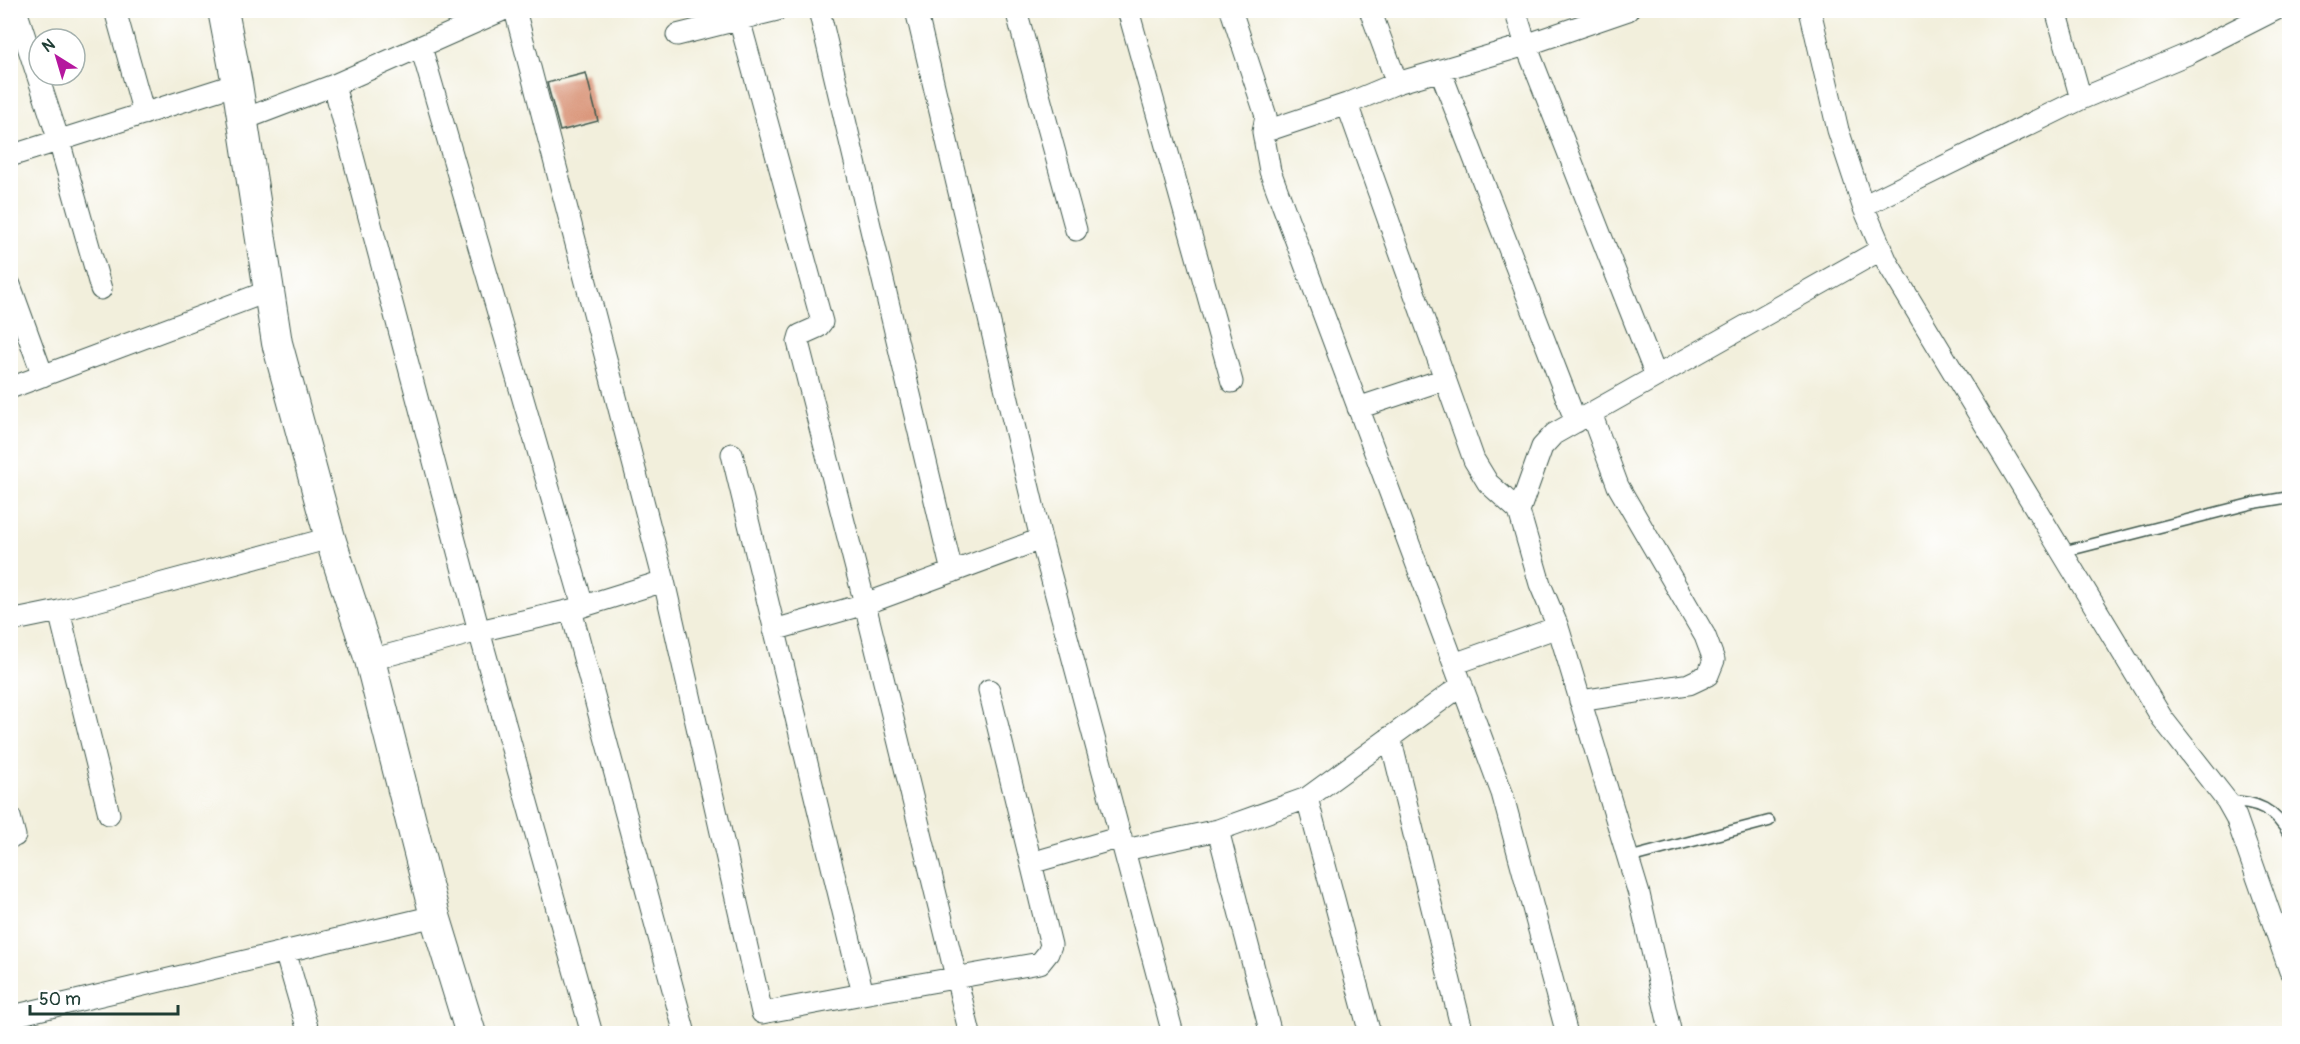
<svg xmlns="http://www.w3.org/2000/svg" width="2300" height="1044" font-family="Pangolin,sans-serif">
<rect width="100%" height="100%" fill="#fff"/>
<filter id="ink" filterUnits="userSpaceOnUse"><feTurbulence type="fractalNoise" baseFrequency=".0167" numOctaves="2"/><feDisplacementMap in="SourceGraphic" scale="12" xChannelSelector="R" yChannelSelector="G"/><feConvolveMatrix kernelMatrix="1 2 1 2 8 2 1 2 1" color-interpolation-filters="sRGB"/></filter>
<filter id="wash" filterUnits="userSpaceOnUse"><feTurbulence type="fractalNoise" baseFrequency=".008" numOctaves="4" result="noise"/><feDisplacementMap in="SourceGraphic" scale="24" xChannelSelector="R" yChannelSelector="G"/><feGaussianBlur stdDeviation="1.35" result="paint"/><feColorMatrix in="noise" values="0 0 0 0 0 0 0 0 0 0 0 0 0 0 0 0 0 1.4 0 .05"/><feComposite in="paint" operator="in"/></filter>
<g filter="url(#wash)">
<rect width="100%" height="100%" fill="#f2efdc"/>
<g id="blocks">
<path fill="#da987d" d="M586,73L598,121L560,131L547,83Z"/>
</g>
</g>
<g filter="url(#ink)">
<use href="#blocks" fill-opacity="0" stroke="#3f584d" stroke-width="1.5"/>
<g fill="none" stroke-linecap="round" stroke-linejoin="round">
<g stroke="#3f584d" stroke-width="13">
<path id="lane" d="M2062,552L2254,503L2290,497
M2227,801C2258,801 2274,809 2290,836
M1628,858L1769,821"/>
</g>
<g stroke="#3f584d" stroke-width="23">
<path id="street" d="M16,10L59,141L101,289
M115,10L144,114
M515,10L664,581
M819,10L952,572
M916,10L1041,539L1173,1034
M1016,10L1076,230
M1128,10L1232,382
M1231,10L1266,116L1263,132L1270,171L1502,793L1567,1034
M1370,10L1397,83
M1515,10L1526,45L1656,376
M1810,10L1838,130L1863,206L1887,262L2162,718L2227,801L2236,817L2290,971
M2056,10L2081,99
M739,19L822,322L818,327L800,335L798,342L865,604L970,1034
M677,35L777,10
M421,47L583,606
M1440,70L1576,422
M334,85L479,631L592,1034
M1347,104L1474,460L1488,483L1519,511
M242,120L334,85L503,10
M1263,132L1347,104L1397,83L1526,45L1628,10
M10,156L237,84
M1863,206L2081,99L2188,54L2275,10
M10,285L43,376
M10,388L269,291
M1358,408L1445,379
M732,454L863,994L1040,963L1048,953L1051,945L989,690
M571,610L685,1034
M59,611L109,814
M10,621L59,611L330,538
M1558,627L1639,894L1671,1034
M774,630L865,604L1041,539
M370,660L479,631L571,610L664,581L762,1013L863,994
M1454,664L1558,627L1540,584L1519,511L1542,447L1554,434L1882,249
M1580,701L1689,684L1708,675L1714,660L1705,636L1618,486L1591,413
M1390,737L1463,1034
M1307,798L1370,1034
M10,817L15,836
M1218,830L1271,1034
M1125,850L1218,830L1307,798L1462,685
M1031,863L1121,837
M285,951L309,1034
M10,1019L21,1014L435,916"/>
</g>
<g stroke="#3f584d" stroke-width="32">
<path id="secondary" d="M223,10L237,84L277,343L330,538L370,660L435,916L471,1034"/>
</g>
<use href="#lane" stroke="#fff" stroke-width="10"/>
<use href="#street" stroke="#fff" stroke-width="21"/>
<use href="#secondary" stroke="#fff" stroke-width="30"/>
</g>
</g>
<rect width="2300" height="1044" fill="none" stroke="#fff" stroke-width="36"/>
<g transform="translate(57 57) rotate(323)"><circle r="28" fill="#ffffff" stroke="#a5b1ae" stroke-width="1.5"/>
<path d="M0-4.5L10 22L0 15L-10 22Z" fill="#b5179e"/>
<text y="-9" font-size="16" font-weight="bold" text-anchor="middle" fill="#1f3d34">N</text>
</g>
<path d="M30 1005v9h148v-9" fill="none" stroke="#1f3d34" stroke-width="3"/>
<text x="39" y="1005" font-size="18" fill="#1f3d34" stroke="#ffffff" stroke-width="4.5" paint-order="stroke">50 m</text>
</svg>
